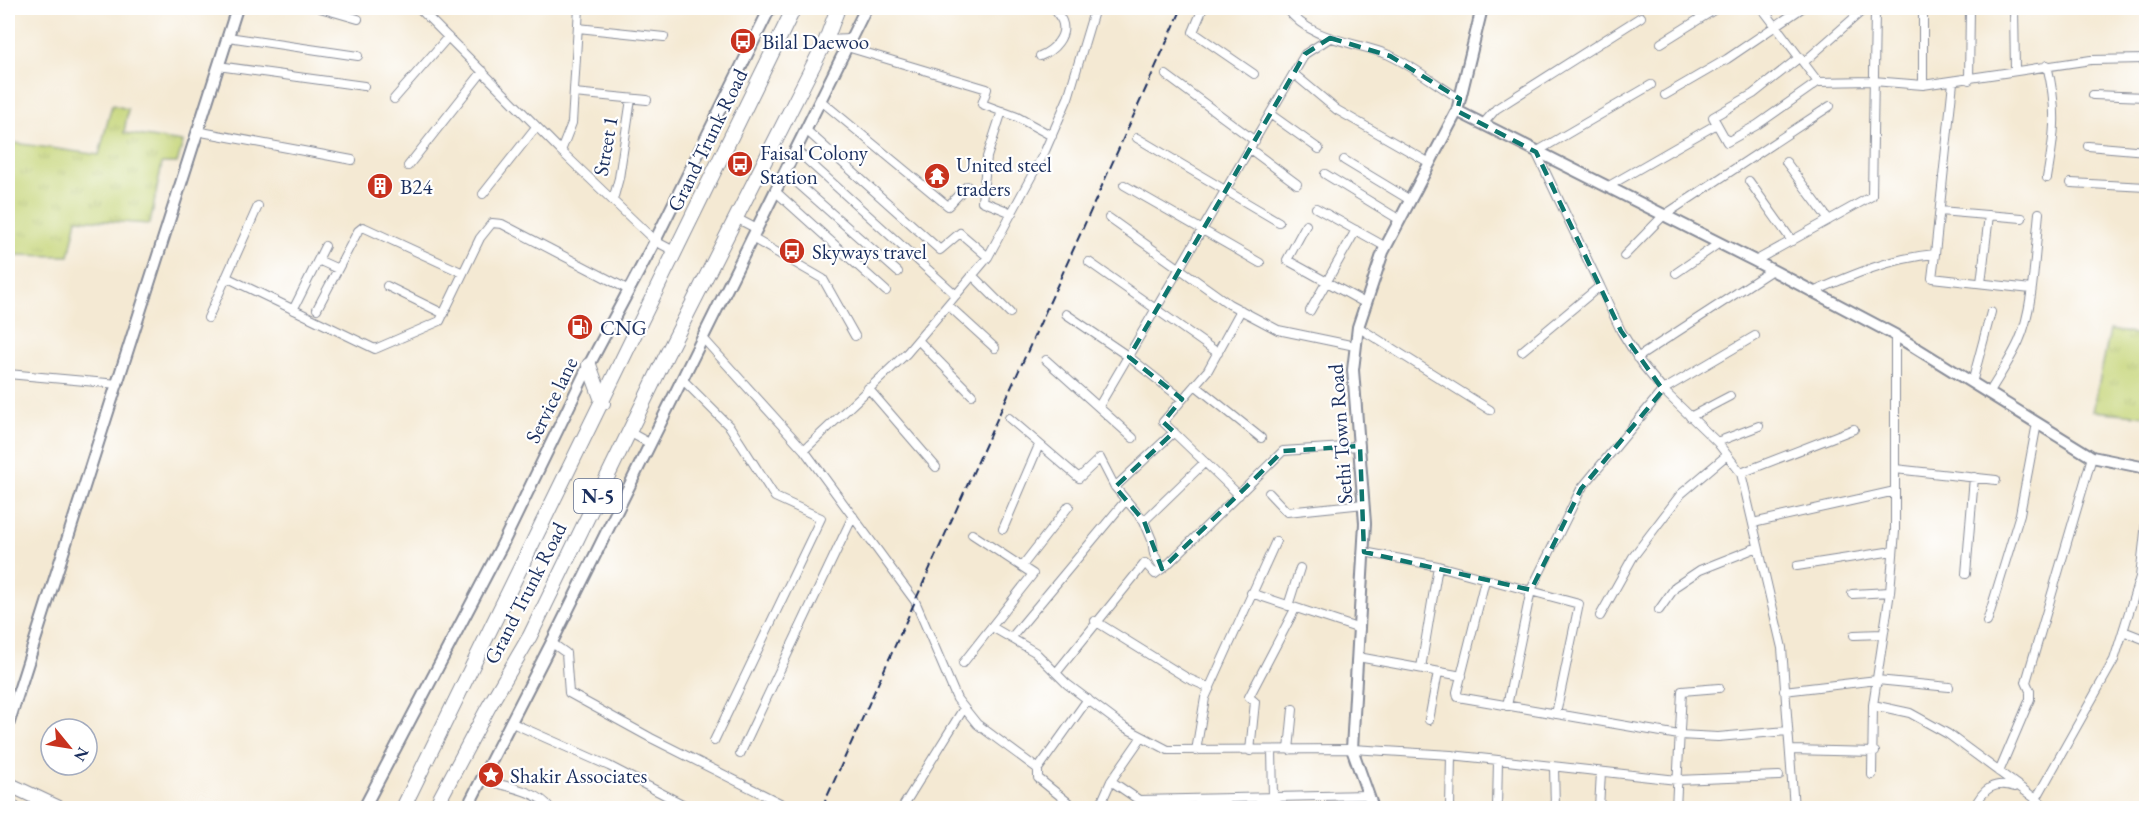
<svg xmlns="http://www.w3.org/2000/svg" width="2154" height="816" font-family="'EB Garamond',serif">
<defs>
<pattern id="grass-tufts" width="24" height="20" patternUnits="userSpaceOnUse" patternTransform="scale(1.5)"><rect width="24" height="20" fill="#c4d476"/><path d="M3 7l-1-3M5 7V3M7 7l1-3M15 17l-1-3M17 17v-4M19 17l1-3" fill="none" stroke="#a8b668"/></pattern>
</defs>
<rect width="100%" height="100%" fill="#fff"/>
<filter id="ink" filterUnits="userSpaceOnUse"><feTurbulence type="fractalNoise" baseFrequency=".0167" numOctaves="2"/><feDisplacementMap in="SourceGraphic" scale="12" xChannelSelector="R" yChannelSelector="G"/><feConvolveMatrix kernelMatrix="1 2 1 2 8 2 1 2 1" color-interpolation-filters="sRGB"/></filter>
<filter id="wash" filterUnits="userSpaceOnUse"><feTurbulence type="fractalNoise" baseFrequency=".008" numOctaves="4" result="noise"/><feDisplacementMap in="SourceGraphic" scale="24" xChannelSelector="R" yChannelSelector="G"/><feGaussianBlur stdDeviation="1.35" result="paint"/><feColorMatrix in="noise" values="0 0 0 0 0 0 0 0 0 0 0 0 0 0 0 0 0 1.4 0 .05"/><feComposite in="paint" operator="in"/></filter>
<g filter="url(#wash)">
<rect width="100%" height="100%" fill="#f4e9d3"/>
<path fill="url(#grass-tufts)" stroke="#70826a" stroke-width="1.5" d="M112,105L128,109L124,133L183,142L177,163H162L150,224L77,219L69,256L8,255V142L99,155Z
M2110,330L2146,336V416L2093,411Z"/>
</g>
<g filter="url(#ink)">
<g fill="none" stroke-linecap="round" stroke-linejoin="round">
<g stroke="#888c98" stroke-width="10">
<path id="street" d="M320,8L358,19
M419,8L561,151L655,241L676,252
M1203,8L1193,32L1254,74
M1287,8C1309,41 1355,41 1389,55C1413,66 1437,85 1460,99
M1762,8L1818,82
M1923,8V85
M2014,8L2015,70
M578,28L664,37
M228,37L358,56
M826,40L851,39
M1661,43L1717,8
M847,47L987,89L982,104L1017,117L1052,136
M1040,56C1053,51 1068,36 1062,21C1060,16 1056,13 1055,8
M1800,57L1753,94L1713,117L1727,142L1757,125L1818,82L1873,81L1923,85L2091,60L2146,59
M1804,62L1863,10
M218,66L364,86
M1294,74L1337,110L1430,163
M1166,75L1255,141
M1969,80L1970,8
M574,93L647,100
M1665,95L1727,59L1802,8
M2093,95L2146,97
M394,99L448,37
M820,100L948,206L967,186
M1002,111L987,157L982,201L1012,213
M1270,114L1319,149
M1483,124L1496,109L1641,17
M806,130L940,250L960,233L988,257
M196,131L352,160
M1137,138L1279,222
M2088,146L2146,151
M1250,149L1297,184
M796,150L956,295
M561,151L572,123L579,8
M1344,160L1410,200
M1786,162L1829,220
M408,166L483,71
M785,172L898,272
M1325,174L1400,220
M2047,178C2055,133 2058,110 2047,65
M1749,181L1792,241
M2071,183L2146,187
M1124,185L1260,263
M1607,187L1717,124
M775,191L886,291
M483,194L536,127
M613,200L619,178L631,99
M1316,208L1386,247
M1940,211L2022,218
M736,218L757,229
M1109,218L1229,304L1278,330L1355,346
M1306,225L1287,260L1365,303
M752,238L823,279L855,336
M1935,254L1932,278L2031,289
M1624,256L1663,216L1830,106
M318,260L338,269
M1755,261L1872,196L1875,11
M1089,262L1218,353
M1676,273L1718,244
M972,275L1010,313
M226,277L375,349L440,321L480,238L492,223L502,224L629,290
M1981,283L1989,215
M387,286L444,314
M1600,286L1621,331L1641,363L1663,390L1717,442L1741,473L1782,648L1794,808
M1813,292C1854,274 1891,258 1935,254L1953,82
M948,305L995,348
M317,309L358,231L363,227L463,273
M293,310L325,246
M1310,311L1356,230
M1066,314L1129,357L1182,399
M208,318L258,206
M1358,327L1490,410
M702,337L804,450L915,601L957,699L977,724L1038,769
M918,340L972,395
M1522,351L1600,286L1536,152L1651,85
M1637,358L1772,270
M1046,360L1133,438
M8,374L118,384
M682,379L730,427L775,497L821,518L714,741
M1972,383L1991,312
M1195,385L1261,438
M868,388L936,467
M1989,393C1999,376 2011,359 2019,341C2034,308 2035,249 2039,213
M1099,406L1305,54L1330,38
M1690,417L1730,396
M1009,418L1079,478L1100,458L1115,487L1144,521L1152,540L1154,554L1162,569
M629,432L649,443
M1717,442L1759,426
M804,450L907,353L988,257L1045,151L1068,98L1095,8
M1895,469L1996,480
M1741,473L1854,429
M1115,487L1174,432
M1269,493L1287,512L1364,504
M1239,495L1163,422L1208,370L1241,310
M1144,521L1205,462
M1753,523L1895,491
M1003,529L1039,445
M1364,552L1438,566L1579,604L1556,714
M1022,566L1069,506
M1797,566L1893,551
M1966,574L1974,477
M1485,580L1457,692L1458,697L1679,735L1718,737L1787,731
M2135,592L2146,595
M1251,593L1360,629
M1852,594L1890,592
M1288,606L1300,568
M1659,610L1676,586L1700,570L1758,547
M1600,616L1633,557L1681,494L1727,455
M1095,621L1187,678L1210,688
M1987,622L2020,514L2037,423
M992,627L1035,652L1067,684L1124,727L1168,750L1352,749L1451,755L1498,760L1497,808
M2123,631L2146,640
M1854,635L1882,634
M1011,638L1126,500
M552,643L566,653L569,693L651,738L790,808
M1358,657L1462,676
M963,663L1033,574L972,534
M1421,668L1438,566
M1056,673L1145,563L1155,574L1167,565L1283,451L1360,446
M1784,691L1877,680L1949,687
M1873,705L1910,713L1948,734L2048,808
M1507,706L1531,590L1581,489L1663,390L1755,336
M1429,720L1438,672
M510,722L609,766L690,808
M1272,750L1273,797
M1289,750L1293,709
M1790,750L1875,752
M1196,751L1205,698L1276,541
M1250,751L1255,702L1249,697L1295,609
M740,754L853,516
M1498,760L1677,780L1779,776
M1554,767L1555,808
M1999,772L2030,699V691L2026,682L2092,457
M1872,775L1873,705L1890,592L1895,531V335
M481,779C502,786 538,790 550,808
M1111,781L1139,800V808
M2036,799L2114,660L2140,577L2146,523
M1139,800L1368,795
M902,808L964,708
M1075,808L1038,778V769L1088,699
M1099,808L1111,781L1141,738
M1450,808L1451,755
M1599,808L1601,772
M1676,808L1682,691L1719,688
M1974,808C1983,789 1994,780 2015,787"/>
</g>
<g stroke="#888c98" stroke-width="14">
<path id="secondary" d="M1457,111L1755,261L1895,335L2092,457L2146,468
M8,725L237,8
M364,808L501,547L589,365L655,241L770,8
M467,808L555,636L866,8
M1373,808L1352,749L1365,523L1353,370L1358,327L1383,252L1457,111L1482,8"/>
</g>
<g stroke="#888c98" stroke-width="16">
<path id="highway" d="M589,365L603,403
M8,784L59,808
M8,806L13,808
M403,808L794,8
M435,808L488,708L530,636L666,356L826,40L838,8"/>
</g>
<use href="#street" stroke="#fff" stroke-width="8"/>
<use href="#secondary" stroke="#fff" stroke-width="10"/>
<use href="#highway" stroke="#fff" stroke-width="14"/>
<path stroke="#1b2f5e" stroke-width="2" stroke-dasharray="9 4.5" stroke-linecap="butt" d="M822,808L1182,8"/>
</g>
</g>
<path fill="none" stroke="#0f766e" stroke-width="4.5" stroke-dasharray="12 8" stroke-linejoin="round" d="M1330,38L1390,56L1460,99L1457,111L1536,152L1621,331L1663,390L1581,489L1531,590L1364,552L1360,446L1283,451L1162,569L1144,521L1115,487L1174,432L1163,422L1182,399L1129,357L1305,54Z"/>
<defs>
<g id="bus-disc" transform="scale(1.35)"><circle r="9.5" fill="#c8321e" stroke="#fff"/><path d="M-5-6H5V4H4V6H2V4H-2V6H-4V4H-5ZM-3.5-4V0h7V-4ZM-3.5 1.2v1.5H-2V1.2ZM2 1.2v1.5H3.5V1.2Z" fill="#fff"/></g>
<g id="temple-disc" transform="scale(1.35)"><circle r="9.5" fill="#c8321e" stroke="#fff"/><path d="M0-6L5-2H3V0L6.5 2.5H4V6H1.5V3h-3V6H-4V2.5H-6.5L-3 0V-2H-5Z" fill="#fff"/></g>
<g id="building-disc" transform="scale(1.35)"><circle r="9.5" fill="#c8321e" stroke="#fff"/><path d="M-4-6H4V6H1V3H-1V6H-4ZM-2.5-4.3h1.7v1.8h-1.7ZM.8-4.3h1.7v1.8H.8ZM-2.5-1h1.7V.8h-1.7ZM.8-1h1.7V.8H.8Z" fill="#fff"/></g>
<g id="fuel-disc" transform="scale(1.35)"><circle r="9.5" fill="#c8321e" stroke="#fff"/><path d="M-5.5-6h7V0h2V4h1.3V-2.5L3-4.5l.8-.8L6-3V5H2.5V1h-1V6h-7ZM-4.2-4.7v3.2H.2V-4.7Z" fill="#fff"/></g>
<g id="sight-disc" transform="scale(1.35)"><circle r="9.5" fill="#c8321e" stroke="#fff"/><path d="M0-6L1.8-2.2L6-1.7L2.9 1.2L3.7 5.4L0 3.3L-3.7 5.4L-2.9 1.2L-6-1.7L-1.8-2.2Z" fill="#fff"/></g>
</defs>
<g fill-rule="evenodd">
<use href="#bus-disc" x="743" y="41"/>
<use href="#bus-disc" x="740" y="164"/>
<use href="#temple-disc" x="937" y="176"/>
<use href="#building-disc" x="380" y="186"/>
<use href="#bus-disc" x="792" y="251"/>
<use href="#fuel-disc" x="580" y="327"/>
<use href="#sight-disc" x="491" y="775"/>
</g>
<g text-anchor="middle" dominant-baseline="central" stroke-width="4.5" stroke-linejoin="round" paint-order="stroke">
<rect fill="#fff" stroke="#5f6d8e" stroke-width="1.5" x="574" y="479" width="48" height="34" rx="4.5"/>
<g font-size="20" font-weight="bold" fill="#1b2f5e">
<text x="598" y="496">N-5</text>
</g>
<g font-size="21" fill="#1b2f5e" stroke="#fff" text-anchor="start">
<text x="762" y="41">Bilal Daewoo</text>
<text x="760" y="152">Faisal Colony<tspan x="760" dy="24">Station</tspan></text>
<text x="956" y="164">United steel<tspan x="956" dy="24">traders</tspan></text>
<text x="400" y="186">B24</text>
<text x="812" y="251">Skyways travel</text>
<text x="600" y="327">CNG</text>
<text x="510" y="775">Shakir Associates</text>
</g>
<g font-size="21" fill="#1b2f5e" stroke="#fff">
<text transform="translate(707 140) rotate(-64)">Grand Trunk Road</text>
<text transform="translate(605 146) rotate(-80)">Street 1</text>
<text transform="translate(551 400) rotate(-64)">Service lane</text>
<text transform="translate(1340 434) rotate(-94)">Sethi Town Road</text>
<text transform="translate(525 593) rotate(-63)">Grand Trunk Road</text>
</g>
</g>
<rect width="2154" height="816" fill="none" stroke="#fff" stroke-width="30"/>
<g transform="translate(69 747) rotate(120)"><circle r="28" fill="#ffffff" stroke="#a4acbf" stroke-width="1.5"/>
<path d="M0-4.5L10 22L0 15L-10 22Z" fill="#c8321e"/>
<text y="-9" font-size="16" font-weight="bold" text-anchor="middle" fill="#1b2f5e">N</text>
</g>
</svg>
